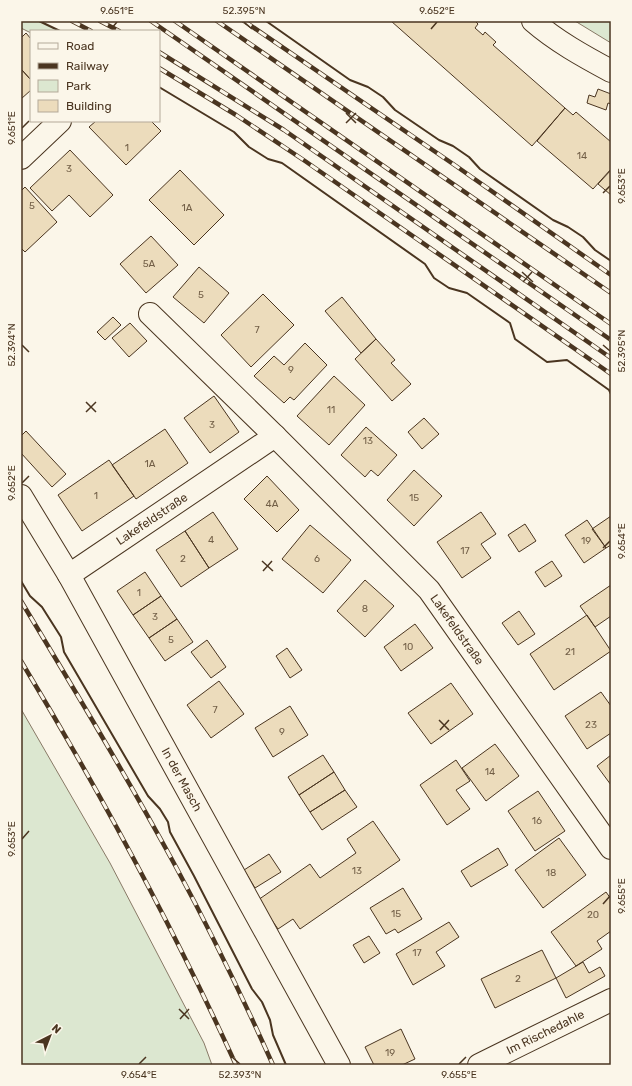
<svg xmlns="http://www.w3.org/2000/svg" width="632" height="1086" font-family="Rubik,sans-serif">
<rect width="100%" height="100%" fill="#fbf6e9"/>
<path fill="#dce7d0" stroke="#887966" d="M21,21H39L60,31H31V33L21,28Z
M575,21H611V43Z
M21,709L110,863L204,1043L212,1065H21Z"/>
<path fill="#ecdcbc" stroke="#4a3520" d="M391,21H475L478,24L475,28L483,35L485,32L496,42L493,45L565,108L532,146Z
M26,33L31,39V80L21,69V38Z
M21,69L31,80V90L21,99Z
M598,89L611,94V104L608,103L606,110L587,103L589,95L595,97Z
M565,108L573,115L576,112L611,142V169L593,189L537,141Z
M96,121H151L161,131L126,165L89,127Z
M70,150L113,195L90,217L69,195L52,211L30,188Z
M180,170L224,215L194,245L149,200Z
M611,170V195L598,184Z
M25,187L57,222L25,252L21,248V191Z
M151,236L178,265L146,293L120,264Z
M199,267L229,293L204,323L173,297Z
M263,294L294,325L251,367L221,335Z
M342,297L376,339L361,353L325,311Z
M113,317L121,325L105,340L97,332Z
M130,323L147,341L129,357L112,338Z
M376,339L395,360L391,363L411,384L392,401L355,359Z
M305,343L327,365L294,400L290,397L284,403L254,376L274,356L284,365Z
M334,376L365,405L329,445L297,416Z
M214,396L239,432L210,453L184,418Z
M424,418L439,434L422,449L408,432Z
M366,427L397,455L378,476L371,470L365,477L341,455Z
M165,429L188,463L136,499L112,465Z
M26,431L66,474L52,487L21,453V436Z
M109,460L134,496L82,531L58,495Z
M414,470L442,496L414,526L387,500Z
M267,476L299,510L277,532L244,499Z
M213,512L238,549L209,568L185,531Z
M481,512L496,534L481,544L491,558L462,578L437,542Z
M611,516V545L606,548L592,529Z
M587,520L606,548L584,563L565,535Z
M525,524L536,541L519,552L508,535Z
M310,525L351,560L323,593L282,559Z
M185,531L209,568L181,587L156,550Z
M552,561L562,576L545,587L535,572Z
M145,572L161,596L133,615L117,591Z
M365,580L394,606L365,637L337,611Z
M611,585V616L595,627L580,606Z
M161,596L177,619L149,638L133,615Z
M519,611L535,634L518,645L502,623Z
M587,615L611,651L554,690L530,654Z
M177,619L193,642L165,661L149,638Z
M415,624L433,648L401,671L384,647Z
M207,640L226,667L211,678L191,652Z
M287,648L302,670L290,678L276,656Z
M219,681L244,714L211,738L187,705Z
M451,683L473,714L431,744L408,713Z
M601,692L611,706V733L587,749L565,716Z
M290,706L308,735L273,757L255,728Z
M495,744L519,776L486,801L462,768Z
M323,755L334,772L299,795L288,777Z
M611,755V785L597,766Z
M456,760L470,781L456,790L470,809L447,825L420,785Z
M334,772L345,790L310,812L299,795Z
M345,790L357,807L322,830L310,812Z
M538,791L565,831L535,851L508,811Z
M373,821L400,860L300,929L293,919L278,929L258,900L310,864L320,878L356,853L347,839Z
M559,838L586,875L543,908L515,870Z
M498,848L508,865L471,887L461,871Z
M269,854L281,872L255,888L244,870Z
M403,888L422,919L398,933L395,929L386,934L370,908Z
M606,892L611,899V931L597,941L602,949L576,966L551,932Z
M449,922L459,937L436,952L445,966L413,985L396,954Z
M369,936L380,953L364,963L353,945Z
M542,950L556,978L495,1008L481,979Z
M583,962L589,973L600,967L605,976L566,998L556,978Z
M401,1029L415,1059L402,1065H374L365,1047Z"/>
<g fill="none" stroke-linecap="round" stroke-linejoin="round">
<g stroke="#4a3520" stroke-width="24">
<g id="minor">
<path d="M533,21C556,41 583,56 611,71"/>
<path d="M21,158L60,121"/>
<path id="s1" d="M150,314L275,436L429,590L611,848"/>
<path id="s2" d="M21,496L69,575L339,1065"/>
<path id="s3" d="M69,575L275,436"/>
<path id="s4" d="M479,1065L611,1000"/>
</g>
</g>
<use href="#minor" stroke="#fbf6e9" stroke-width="22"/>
<g stroke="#4a3520" stroke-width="4.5">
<path id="rail" d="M72,21L91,31
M100,21L119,31
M151,21L611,340
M175,21L611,324
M217,21L611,293
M244,21L456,166L611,275
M159,52L284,130L611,358
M159,68L236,115L305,161L611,374
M21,601C74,689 127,777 176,867C211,932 243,998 273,1065
M21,661C100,792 173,927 236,1065"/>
</g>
<use href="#rail" stroke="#fbf6e9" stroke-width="3" stroke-dasharray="9" stroke-linecap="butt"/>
<path stroke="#4a3520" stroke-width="2" d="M39,21L60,31
M266,21L350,80L368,87L383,97L395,110L439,140L453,146L469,157L480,169L553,220L568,227L583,237L595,250L611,261
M159,87L234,132L249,147L268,159L282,163L425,264L434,278L449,288L467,293L510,323L515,339L547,362L567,360L609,390L611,394
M21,581L30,596L42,607L61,637L64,652L148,796L160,809L168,822L170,832L194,876L252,989L262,1002L270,1020L273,1035L286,1065"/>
</g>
<path fill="none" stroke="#4a3520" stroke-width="1.5" d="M244,22L252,29M111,29L117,22M431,29L437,22M346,113L356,123M346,123L356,113M22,128L29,121M603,193L610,186M522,272L533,282M523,282L532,272M22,345L29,352M603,345L610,351M86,402L96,412M86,412L96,402M22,483L29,476M603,548L610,541M262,561L273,571M263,571L272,561M439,720L449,730M440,730L449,720M22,839L29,831M603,904L610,896M179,1009L189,1019M180,1019L189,1009M232,1057L240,1064M139,1064L146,1057M459,1064L466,1057"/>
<g text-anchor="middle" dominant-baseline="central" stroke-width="3" stroke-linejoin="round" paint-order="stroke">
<g font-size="10" fill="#725f47">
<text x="127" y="148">1</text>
<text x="582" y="156">14</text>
<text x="69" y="169">3</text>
<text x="32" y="206">5</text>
<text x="187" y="208">1A</text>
<text x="149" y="264">5A</text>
<text x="201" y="295">5</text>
<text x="257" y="330">7</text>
<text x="291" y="370">9</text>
<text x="331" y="410">11</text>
<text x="212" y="425">3</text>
<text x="368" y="441">13</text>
<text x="150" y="464">1A</text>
<text x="96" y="496">1</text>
<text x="414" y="498">15</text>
<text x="272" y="504">4A</text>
<text x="211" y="540">4</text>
<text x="586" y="541">19</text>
<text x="465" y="551">17</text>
<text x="183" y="559">2</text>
<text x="317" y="559">6</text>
<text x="139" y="593">1</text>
<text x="365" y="609">8</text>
<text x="155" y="617">3</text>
<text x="171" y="640">5</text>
<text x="408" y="647">10</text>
<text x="570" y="652">21</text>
<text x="215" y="710">7</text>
<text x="591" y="725">23</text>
<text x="282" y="732">9</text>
<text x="490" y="772">14</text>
<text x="537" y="821">16</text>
<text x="357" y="871">13</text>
<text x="551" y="873">18</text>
<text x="396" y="914">15</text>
<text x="593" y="915">20</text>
<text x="417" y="953">17</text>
<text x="518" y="979">2</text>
<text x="390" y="1053">19</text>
</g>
<g font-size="12" fill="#4a3520" stroke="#fbf6e9">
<text stroke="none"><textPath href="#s3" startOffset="100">Lakefeldstraße</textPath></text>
<text stroke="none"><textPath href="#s1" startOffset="441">Lakefeldstraße</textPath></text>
<text stroke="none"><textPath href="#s2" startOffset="326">In der Masch</textPath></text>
<text stroke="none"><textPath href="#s4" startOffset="74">Im Rischedahle</textPath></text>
</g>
</g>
<rect width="632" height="1086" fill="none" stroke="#fbf6e9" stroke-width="44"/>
<rect x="30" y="30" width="130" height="92" fill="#fbf6e9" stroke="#b4a999"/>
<rect x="38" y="43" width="20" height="6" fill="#fbf6e9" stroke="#b4a999"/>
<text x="66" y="50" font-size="12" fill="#4a3520">Road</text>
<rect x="38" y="63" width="20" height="6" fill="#4a3520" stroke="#b4a999"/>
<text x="66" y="70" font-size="12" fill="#4a3520">Railway</text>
<rect x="38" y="80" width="20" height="12" fill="#dce7d0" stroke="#b4a999"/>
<text x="66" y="90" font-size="12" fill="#4a3520">Park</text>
<rect x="38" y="100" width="20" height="12" fill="#ecdcbc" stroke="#b4a999"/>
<text x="66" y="110" font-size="12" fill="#4a3520">Building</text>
<g transform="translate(50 1036) rotate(42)" stroke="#fbf6e9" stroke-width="3" paint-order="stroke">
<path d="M0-3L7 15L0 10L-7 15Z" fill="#4a3520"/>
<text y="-6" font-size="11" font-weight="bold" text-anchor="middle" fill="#4a3520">N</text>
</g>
<rect x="22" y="22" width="588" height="1042" fill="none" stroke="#4a3520" stroke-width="1.5"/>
<g font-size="10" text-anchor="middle" fill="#4a3520">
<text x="117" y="14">9.651°E</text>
<text x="244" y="14">52.395°N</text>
<text x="437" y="14">9.652°E</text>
<text transform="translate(11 128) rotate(-90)" y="4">9.651°E</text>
<text transform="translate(621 186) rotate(-90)" y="4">9.653°E</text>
<text transform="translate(11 345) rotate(-90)" y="4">52.394°N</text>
<text transform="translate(621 351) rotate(-90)" y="4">52.395°N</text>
<text transform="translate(11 483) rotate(-90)" y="4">9.652°E</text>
<text transform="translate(621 541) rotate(-90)" y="4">9.654°E</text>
<text transform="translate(11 839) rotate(-90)" y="4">9.653°E</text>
<text transform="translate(621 896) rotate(-90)" y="4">9.655°E</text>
<text x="139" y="1078">9.654°E</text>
<text x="240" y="1078">52.393°N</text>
<text x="459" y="1078">9.655°E</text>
</g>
</svg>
